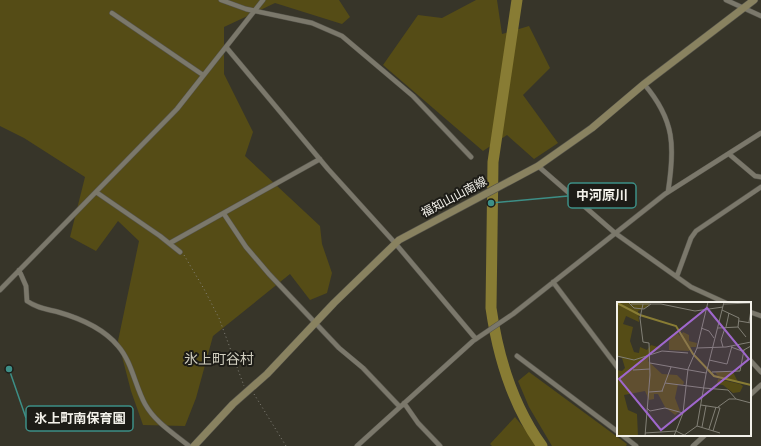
<svg xmlns="http://www.w3.org/2000/svg" width="761" height="446" font-family="'DejaVu Sans','Noto Sans JP',sans-serif">
<rect width="100%" height="100%" fill="#373529"/>
<path fill="#554c16" d="M0,0H339L350,17L342,24L275,3L224,27V74L253,132L245,156L320,226L322,244L332,273L327,293L310,300L290,274L213,336L196,398L185,426L143,425L131,391L118,341L139,241L118,221L96,251L70,237L85,177L24,138L0,126Z
M476,0H497L502,34L529,26L550,68L523,95L558,143L534,159L507,135L483,151L383,65L418,15L442,18Z
M529,372L627,444L626,446H552L529,407L518,381Z
M515,417L539,446H492L490,444Z"/>
<g fill="none" stroke-linecap="round" stroke-linejoin="round">
<path stroke="#887c34" stroke-width="11" d="M517,0L493,162L491,308C498,357 513,406 542,446"/>
<g stroke="#55534a" stroke-width="5.5">
<path id="minor" d="M221,0L246,9L312,23L342,36L413,96L471,157
M726,0L761,16
M112,13L203,75
M226,47L328,169L395,243L476,339
M644,84C675,120 675,147 668,192
M729,154L755,176L761,177
M538,166L615,233L691,287L726,303
M96,192L160,236L180,252
M224,214L246,247L269,274L339,348L363,368L400,407
M170,243L320,159
M19,270L26,286L27,301C37,308 46,309 58,312C79,318 104,329 118,346C132,362 135,386 145,404C155,422 173,433 189,446
M677,276L691,238L696,231L761,187
M553,282L618,368
M0,290L177,109L263,0
M750,312L761,316
M517,356L618,432
M750,360L761,372
M750,395L761,385
M404,403L418,423L440,446
M622,435L636,446
M357,446L473,341L513,314L665,194L761,133
M693,446L705,435"/>
</g>
<g stroke="#55534a" stroke-width="8">
<path id="secondary" d="M194,446L233,404L267,374L334,303L399,240L538,166L592,128L644,84L754,0"/>
</g>
<path stroke="#85837a" stroke-width="1" stroke-dasharray="1 3" stroke-linecap="butt" d="M184,255L204,289L219,318L244,386
M254,394L286,446"/>
<use href="#minor" stroke="#7b786b" stroke-width="4.5"/>
<use href="#secondary" stroke="#898260" stroke-width="7"/>
</g>
<g text-anchor="middle" dominant-baseline="central" stroke-width="4" stroke-linejoin="round" paint-order="stroke">
<g font-size="12" fill="#f3f1ea" stroke="#1d1c17">
<text transform="translate(454 197) rotate(-28)">福知山山南線</text>
</g>
<g font-size="14" fill="#d0cebf" stroke="#1d1c17">
<text x="219" y="359">氷上町谷村</text>
</g>
</g>
<g transform="translate(617 302)">
<rect width="134" height="134" fill="#373529"/>
<path d="M0,0H33L32,4L21,9L22,20L9,14L6,22L16,25L13,39L17,50L22,51L23,45L30,48L34,43L44,46L34,51L31,59L45,72L60,73L67,80L66,83L61,82L58,96L63,109L58,113L48,105L41,92H37V97L32,98L28,89L7,93L11,108L20,112L21,134H0V68L5,69L8,66L5,56L0,55ZM59,29L63,34L66,30L72,33V39L80,41L79,45H74L72,49L52,48V39ZM98,70H116L121,80L101,74ZM101,77L123,82L126,84L123,90L116,91L106,83L100,82Z" fill="#554c16"/>
<path fill="none" stroke="#887c34" stroke-width="2" d="M0,1L23,13L59,24L76,52L97,74L134,83"/>
<path fill="none" stroke="#828076" stroke-width="1" d="M11,0L17,6L27,7L34,2M14,2H44L78,9L106,5M26,2L23,16L26,40L32,41L33,73L28,134M107,2L134,1M105,8L122,16L121,25M122,19L134,21M132,20L134,8M109,25L112,11M84,26L92,29L97,36M101,26L121,25L129,35M106,45L104,38L108,26M114,45L125,49L134,44M80,46L109,45L134,40M0,54L17,58L45,49L71,51M92,58L110,62L115,44M33,61L89,71M16,68L33,67M95,70L123,69L127,48M48,81L87,86M87,86L111,88L119,97L134,101M45,89L54,65M32,90L46,89M84,103L103,106L96,129M101,105L112,97H119M30,106L33,109L48,106L66,111M80,124L103,131M85,125L89,104M92,127L99,105M28,131L59,129L67,133M57,134L66,111L71,67L80,46L91,0M66,134L80,124L89,72L107,0"/>
<path fill="#9f67cc" fill-opacity="0.15" stroke="#9f67cc" stroke-width="2" d="M90,6L132,57L44,128L2,77Z"/>
<rect width="134" height="134" fill="none" stroke="#f3f1ea" stroke-width="2"/>
</g>
<path fill="none" stroke="#3d8f87" stroke-width="1.5" d="M491 203L568 196M9 369L26 418"/>
<g fill="#3d8f87" stroke="#1d1c17" stroke-width="1.5">
<circle cx="491" cy="203" r="4"/>
<circle cx="9" cy="369" r="4"/>
</g>
<g fill="#1d1c17" stroke="#3d8f87" stroke-width="1.5">
<rect x="568" y="183" width="68" height="25" rx="4"/>
<rect x="26" y="406" width="107" height="25" rx="4"/>
</g>
<g font-size="13" text-anchor="middle" font-weight="bold" fill="#f3f1ea">
<text x="602" y="200">中河原川</text>
<text x="80" y="423">氷上町南保育園</text>
</g>
</svg>
